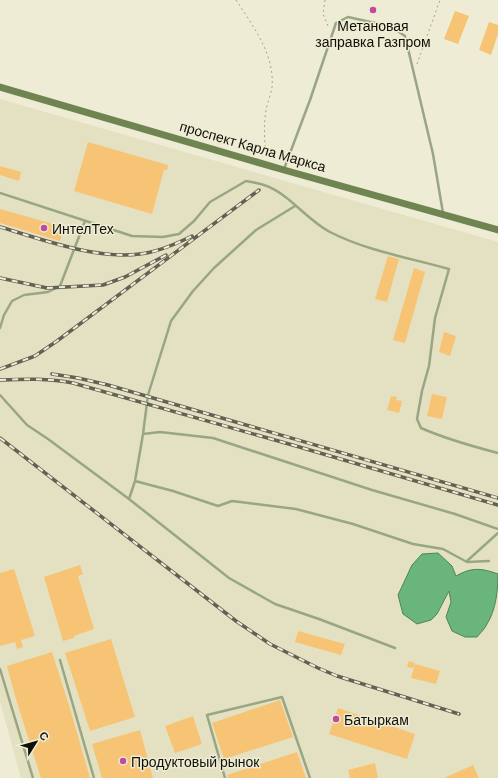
<svg xmlns="http://www.w3.org/2000/svg" width="498" height="778" font-family="Barlow,sans-serif">
<rect width="100%" height="100%" fill="#eeecd4"/>
<path fill="#e4e1c2" d="M0,99L498,242V778H21L0,702Z"/>
<path fill="#69b57b" stroke="#4f8458" d="M438,553L452,566L456,576C472,567 481,568 498,574C498,590 496,610 487,624C485,629 480,633 477,637H465L452,631L446,617L451,602L449,591L437,614L431,620L417,624L403,614L398,595L412,565L422,554Z"/>
<path fill="#f6c474" d="M455,11L469,16L458,44L444,39Z
M489,22L498,25V34L491,55L479,50Z
M88,142L168,165L167,170H164L152,214L74,191Z
M0,166L21,172L19,181L0,175Z
M0,209L64,227L60,241L0,223Z
M388,256L399,259L387,302L375,299Z
M414,268L425,272L405,343L393,340Z
M444,332L456,336L450,356L439,352Z
M432,394L447,397L442,419L427,416Z
M391,396L397,397L396,400L402,401L399,413L387,410Z
M80,565L83,574L78,576L94,629L74,636V638L63,641L44,577Z
M14,569L35,636L21,640L23,647L17,649L15,642L0,646V573Z
M298,631L345,644L341,655L295,642Z
M111,639L135,717L90,731L65,653Z
M52,652L69,705L90,778H41L15,696L7,666Z
M409,661L415,663L413,668L407,667Z
M415,664L440,671L436,684L411,678Z
M280,700L293,737L224,759L212,723Z
M338,708L415,734L407,759L329,734Z
M193,716L202,744L175,753L165,726Z
M140,730L153,778H102L92,744Z
M297,752L306,778H228L227,775Z
M375,763L378,778H350L348,770Z
M473,765L479,778H444Z"/>
<g fill="none" stroke-linecap="round" stroke-linejoin="round">
<path stroke="#a4a390" stroke-width="1" stroke-dasharray="2 3" stroke-linecap="butt" d="M236,0C253,26 275,55 272,87C271,95 267,103 266,111C263,126 265,143 266,157
M325,0L323,14L329,28
M417,64L440,0"/>
<path stroke="#98a684" stroke-width="2.5" d="M284,169L310,100L336,23L348,17L366,21L390,26L405,36L433,154L443,213
M0,193L132,236L163,237L179,234L194,221L210,202L246,181C252,182 258,183 264,185C287,192 308,221 330,232C367,251 410,258 449,269L435,318L429,366L422,391L417,419L421,428C446,439 471,446 498,453
M0,328L4,315L12,301L24,295L48,292L60,286L85,221
M0,395L27,425L48,439L129,499L229,578L275,604L319,619L395,648
M143,434L160,432L213,438L372,490L455,514L498,529
M135,481L173,491L218,506L232,501L296,509L353,524L413,544L443,549L467,562L489,561
M129,499L135,481L143,434L148,395L171,321L193,291L214,268L256,230L295,206
M467,561L498,533
M60,660L94,778
M0,669L33,778
M225,778L207,715L282,697L310,778"/>
<path stroke="#708451" stroke-width="7" d="M0,87L284,170L498,230"/>
<g stroke="#626153" stroke-width="3.5">
<path id="rail" d="M0,227C41,239 97,260 140,254C158,252 176,244 192,236
M0,278L47,288L103,285L125,277L166,255
M0,369L35,356L57,341L259,190
M52,374L78,378L108,385L498,498
M0,380C25,379 48,378 73,383L296,446L498,505
M0,438L236,621L270,644L318,668L337,676L459,714"/>
</g>
<use href="#rail" stroke="#eeecd4" stroke-width="2" stroke-dasharray="6" stroke-linecap="butt"/>
</g>
<g fill="#c24a9e" stroke="#eeecd4" stroke-width="1.5">
<circle cx="373" cy="10" r="4"/>
<circle cx="44" cy="228" r="4"/>
<circle cx="336" cy="719" r="4"/>
<circle cx="123" cy="761" r="4"/>
</g>
<g text-anchor="middle" dominant-baseline="central" stroke-width="3" stroke-linejoin="round" paint-order="stroke">
<g font-size="14" fill="#111008" stroke="#eeecd4" text-anchor="start">
<text x="373" y="25" text-anchor="middle">Метановая<tspan x="373" dy="16">заправка Газпром</tspan></text>
<text x="52" y="228">ИнтелТех</text>
<text x="344" y="719">Батыркам</text>
<text x="131" y="761">Продуктовый рынок</text>
</g>
<g font-size="14" fill="#111008" stroke="#eeecd4">
<text transform="translate(253 146) rotate(16)">проспект Карла Маркса</text>
</g>
</g>
<g transform="translate(36 742) rotate(53)" stroke="#eeecd4" stroke-width="3" paint-order="stroke">
<path d="M0-3L7 15L0 10L-7 15Z" fill="#111008"/>
<text y="-6" font-size="11" font-weight="bold" text-anchor="middle" fill="#111008">С</text>
</g>
</svg>
